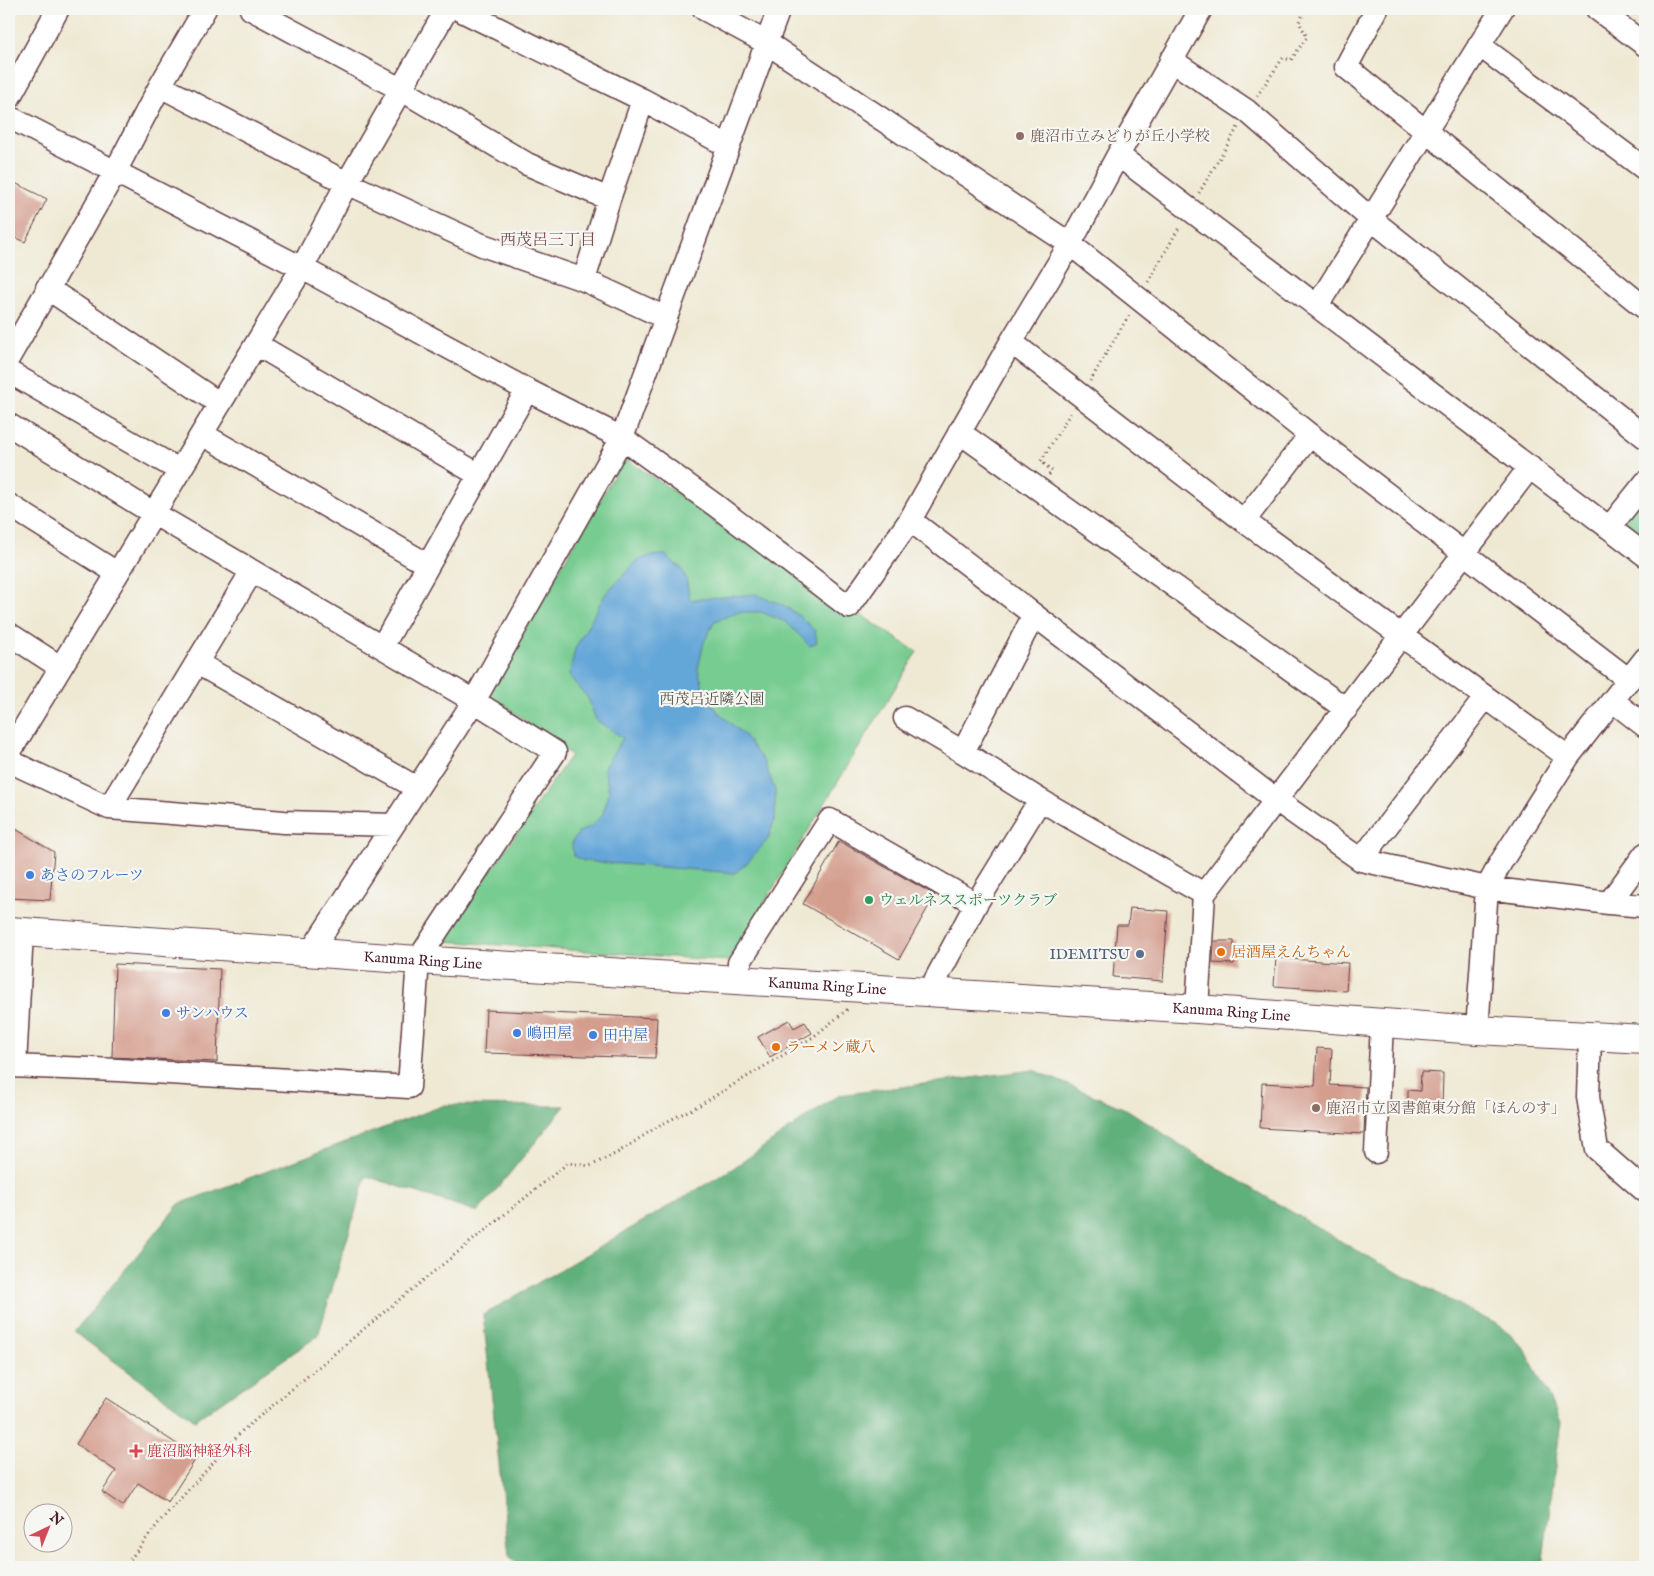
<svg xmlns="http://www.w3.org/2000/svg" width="1654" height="1576" font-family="'IM FELL English','Noto Serif JP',serif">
<rect width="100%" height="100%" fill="#f6f6f2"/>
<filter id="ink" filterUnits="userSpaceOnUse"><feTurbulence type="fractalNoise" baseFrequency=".02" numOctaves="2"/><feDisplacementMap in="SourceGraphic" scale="10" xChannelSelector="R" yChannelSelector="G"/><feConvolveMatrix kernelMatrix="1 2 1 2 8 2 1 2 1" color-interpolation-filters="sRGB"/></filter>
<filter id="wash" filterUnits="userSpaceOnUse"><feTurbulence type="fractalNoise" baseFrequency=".0096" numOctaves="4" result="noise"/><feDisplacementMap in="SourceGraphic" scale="20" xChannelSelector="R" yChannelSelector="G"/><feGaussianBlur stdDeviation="1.12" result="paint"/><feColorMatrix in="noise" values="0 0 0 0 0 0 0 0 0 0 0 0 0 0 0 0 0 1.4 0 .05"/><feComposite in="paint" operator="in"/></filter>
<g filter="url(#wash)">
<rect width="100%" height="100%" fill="#efe9d3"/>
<path fill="#77cc91" stroke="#60765e" d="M624,458L917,652L729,961L442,941L571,755L488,693Z
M1645,491V545L1627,531L1624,516Z"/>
<path fill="#61b07b" stroke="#566853" d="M1033,1070L1128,1110L1196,1155L1364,1255L1502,1327L1525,1349L1561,1422L1542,1567H522L509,1556L483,1315L732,1169L838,1095Z
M445,1105L565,1106L478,1212L366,1176L318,1336L195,1420L74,1332L179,1204Z"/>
<path fill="#64a6d8" stroke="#576282" d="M665,555L681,568L686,578L690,600L755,594L783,605L801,617L815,631L817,642L810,646L786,622L761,612H739L715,621L704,642L698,669L706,697L720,714L744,735L764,762L775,790V818L768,839L747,863L735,873L584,861L573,856L572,842L579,832L592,826L603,814L609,792L604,768L623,738L596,720L588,698L569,676L575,649L606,593L637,561L649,556Z"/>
<g id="blocks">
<path fill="#d49e8f" d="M9,180L47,199L25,242L9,234Z
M9,825L54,852L50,900L9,898Z
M839,841L935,895L899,959L803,904Z
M1130,908L1168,911L1163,981L1113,977L1117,925H1128Z
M1214,941H1234V964L1213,963Z
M1276,958L1348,963L1346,991L1274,986Z
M115,964L220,969L217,1062L112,1057Z
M486,1010L657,1018L655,1058L484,1053Z
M789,1020L794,1028L805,1022L812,1033L770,1057L758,1037Z
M1317,1048L1332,1049L1330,1085L1366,1087L1364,1134L1260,1128L1262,1083L1315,1086Z
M1421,1072L1443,1073L1442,1109L1408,1108V1090L1420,1091Z
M106,1398L197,1457L168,1502L138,1483L123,1506L102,1492L116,1471L76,1444Z"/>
</g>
</g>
<g filter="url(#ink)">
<use href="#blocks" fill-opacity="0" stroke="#633d44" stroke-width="1"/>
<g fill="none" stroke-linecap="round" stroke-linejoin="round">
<g stroke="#633d44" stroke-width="25">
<path id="minor" d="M251,9L402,90L527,164L609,199
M458,9L643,100L728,146
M704,9L767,43L1070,244L1310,435L1629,680
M1377,9L1346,67L1645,308
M1597,9L1645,45
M1479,45L1645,169
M1171,60L1247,111L1371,219L1645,437
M160,86L347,183L482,245L584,280L666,318
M9,98L58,9
M9,117L302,268L527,390L622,438L715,505L849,607L910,520L1011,342L1070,244L1118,155L1201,9
M1118,155L1645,555
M584,280L609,199L643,100
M47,288L220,404
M1317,306L1502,9
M1011,342L1244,521L1568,757
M256,344L479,475
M9,357L115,172L160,86L205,9
M9,372L179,470
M9,425L153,513L474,701L555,752L418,960L409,1087L118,1070L9,1066
M959,432L1346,709
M202,434L428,565
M9,505L117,573
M910,520L1276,800L1361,860L1487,888L1609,903L1645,906
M1244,521L1310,435
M1609,528L1645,483
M9,634L60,667
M382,647L527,390
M197,663L417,788
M1613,701L1645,726
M905,718L963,752L1040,800L1204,894
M963,752L1034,615
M9,753L302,268L347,183L447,9
M9,761L109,808L284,822L393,825
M109,808L252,571
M1361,860L1485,698
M1609,903L1645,854
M310,953L474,701L622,438L779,9
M738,981L739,963L830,820L976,904
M929,992L976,904L1040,800
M1197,1009L1204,894L1530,467
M1477,1030L1487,888L1501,862L1568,757L1645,659
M1590,1037L1588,1097L1597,1149L1645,1191
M15,1066L22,932
M1376,1152L1382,1023"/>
</g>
<g stroke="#633d44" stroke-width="30">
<g id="major">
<path id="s1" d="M9,931L418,960L1197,1009L1477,1030L1645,1039"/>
</g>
</g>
<path stroke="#633d44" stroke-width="3" stroke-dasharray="1 4" stroke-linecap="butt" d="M1257,96L1283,58L1291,60L1307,37L1299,22L1306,9
M1199,193L1238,127
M1148,282L1180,226
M1090,381L1129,315
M1049,475L1052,471L1041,461L1071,412
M124,1567L161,1520L242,1431L389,1308L568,1163L590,1166L617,1153L660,1125L700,1105L813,1037L848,1009"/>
<use href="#minor" stroke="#fff" stroke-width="22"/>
<use href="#major" stroke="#fff" stroke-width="28"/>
</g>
</g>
<g fill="#8d6e63" stroke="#f6f6f2" stroke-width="2">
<circle cx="1020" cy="136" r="5"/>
<circle cx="1316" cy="1108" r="5"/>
</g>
<g fill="#3f7fe0" stroke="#f6f6f2" stroke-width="2">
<circle cx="30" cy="875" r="5"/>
<circle cx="166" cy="1013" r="5"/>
<circle cx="517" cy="1033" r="5"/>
<circle cx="593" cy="1035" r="5"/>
</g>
<circle fill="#2e9e5b" stroke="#f6f6f2" stroke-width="2" cx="869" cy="900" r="5"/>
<g fill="#e8710a" stroke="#f6f6f2" stroke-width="2">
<circle cx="1221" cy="952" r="5"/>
<circle cx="776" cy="1047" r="5"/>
</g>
<circle fill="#5c6f8a" stroke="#f6f6f2" stroke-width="2" cx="1140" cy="954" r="5"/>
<path fill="#e0444e" stroke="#f6f6f2" stroke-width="2" d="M133.5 1443.5h5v5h5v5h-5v5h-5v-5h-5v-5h5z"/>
<g text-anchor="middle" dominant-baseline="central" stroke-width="4.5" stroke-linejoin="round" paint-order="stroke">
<g font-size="15" fill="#785e54" stroke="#f6f6f2" text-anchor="start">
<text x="1030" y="136">鹿沼市立みどりが丘小学校</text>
<text x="1326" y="1108">鹿沼市立図書館東分館「ほんのす」</text>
</g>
<g font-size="15" fill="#58534a" stroke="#f6f6f2">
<text x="712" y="699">西茂呂近隣公園</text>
</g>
<g font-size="15" fill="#366cbe" stroke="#f6f6f2" text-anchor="start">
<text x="40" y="875">あさのフルーツ</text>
<text x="176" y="1013">サンハウス</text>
<text x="527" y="1033">嶋田屋</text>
<text x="603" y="1035">田中屋</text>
</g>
<g font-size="15" fill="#27864d" stroke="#f6f6f2" text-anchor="start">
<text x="879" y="900">ウェルネススポーツクラブ</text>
</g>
<g font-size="15" fill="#c56008" stroke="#f6f6f2" text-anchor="start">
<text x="1231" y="952">居酒屋えんちゃん</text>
<text x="786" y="1047">ラーメン蔵八</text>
</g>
<g font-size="15" fill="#4e5e75" stroke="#f6f6f2" text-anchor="end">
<text x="1130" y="954">IDEMITSU</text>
</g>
<g font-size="15" fill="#4a1f2b" stroke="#f6f6f2">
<text stroke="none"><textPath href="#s1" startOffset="415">Kanuma Ring Line</textPath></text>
<text stroke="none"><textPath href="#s1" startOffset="820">Kanuma Ring Line</textPath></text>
<text stroke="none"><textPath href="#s1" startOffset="1225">Kanuma Ring Line</textPath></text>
</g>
<g font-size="15" fill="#be3a42" stroke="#f6f6f2" text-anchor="start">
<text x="147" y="1451">鹿沼脳神経外科</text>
</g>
<g font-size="16" fill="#7a4b4e" stroke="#f6f6f2">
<text x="548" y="241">西茂呂三丁目</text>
</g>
</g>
<rect width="1654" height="1576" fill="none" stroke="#f6f6f2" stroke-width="30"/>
<g transform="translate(48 1528) rotate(43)"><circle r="24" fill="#f6f6f2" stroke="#b1a0a2"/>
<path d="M0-4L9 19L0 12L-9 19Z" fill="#d1495b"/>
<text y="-8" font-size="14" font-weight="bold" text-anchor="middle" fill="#4a1f2b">N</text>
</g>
</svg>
